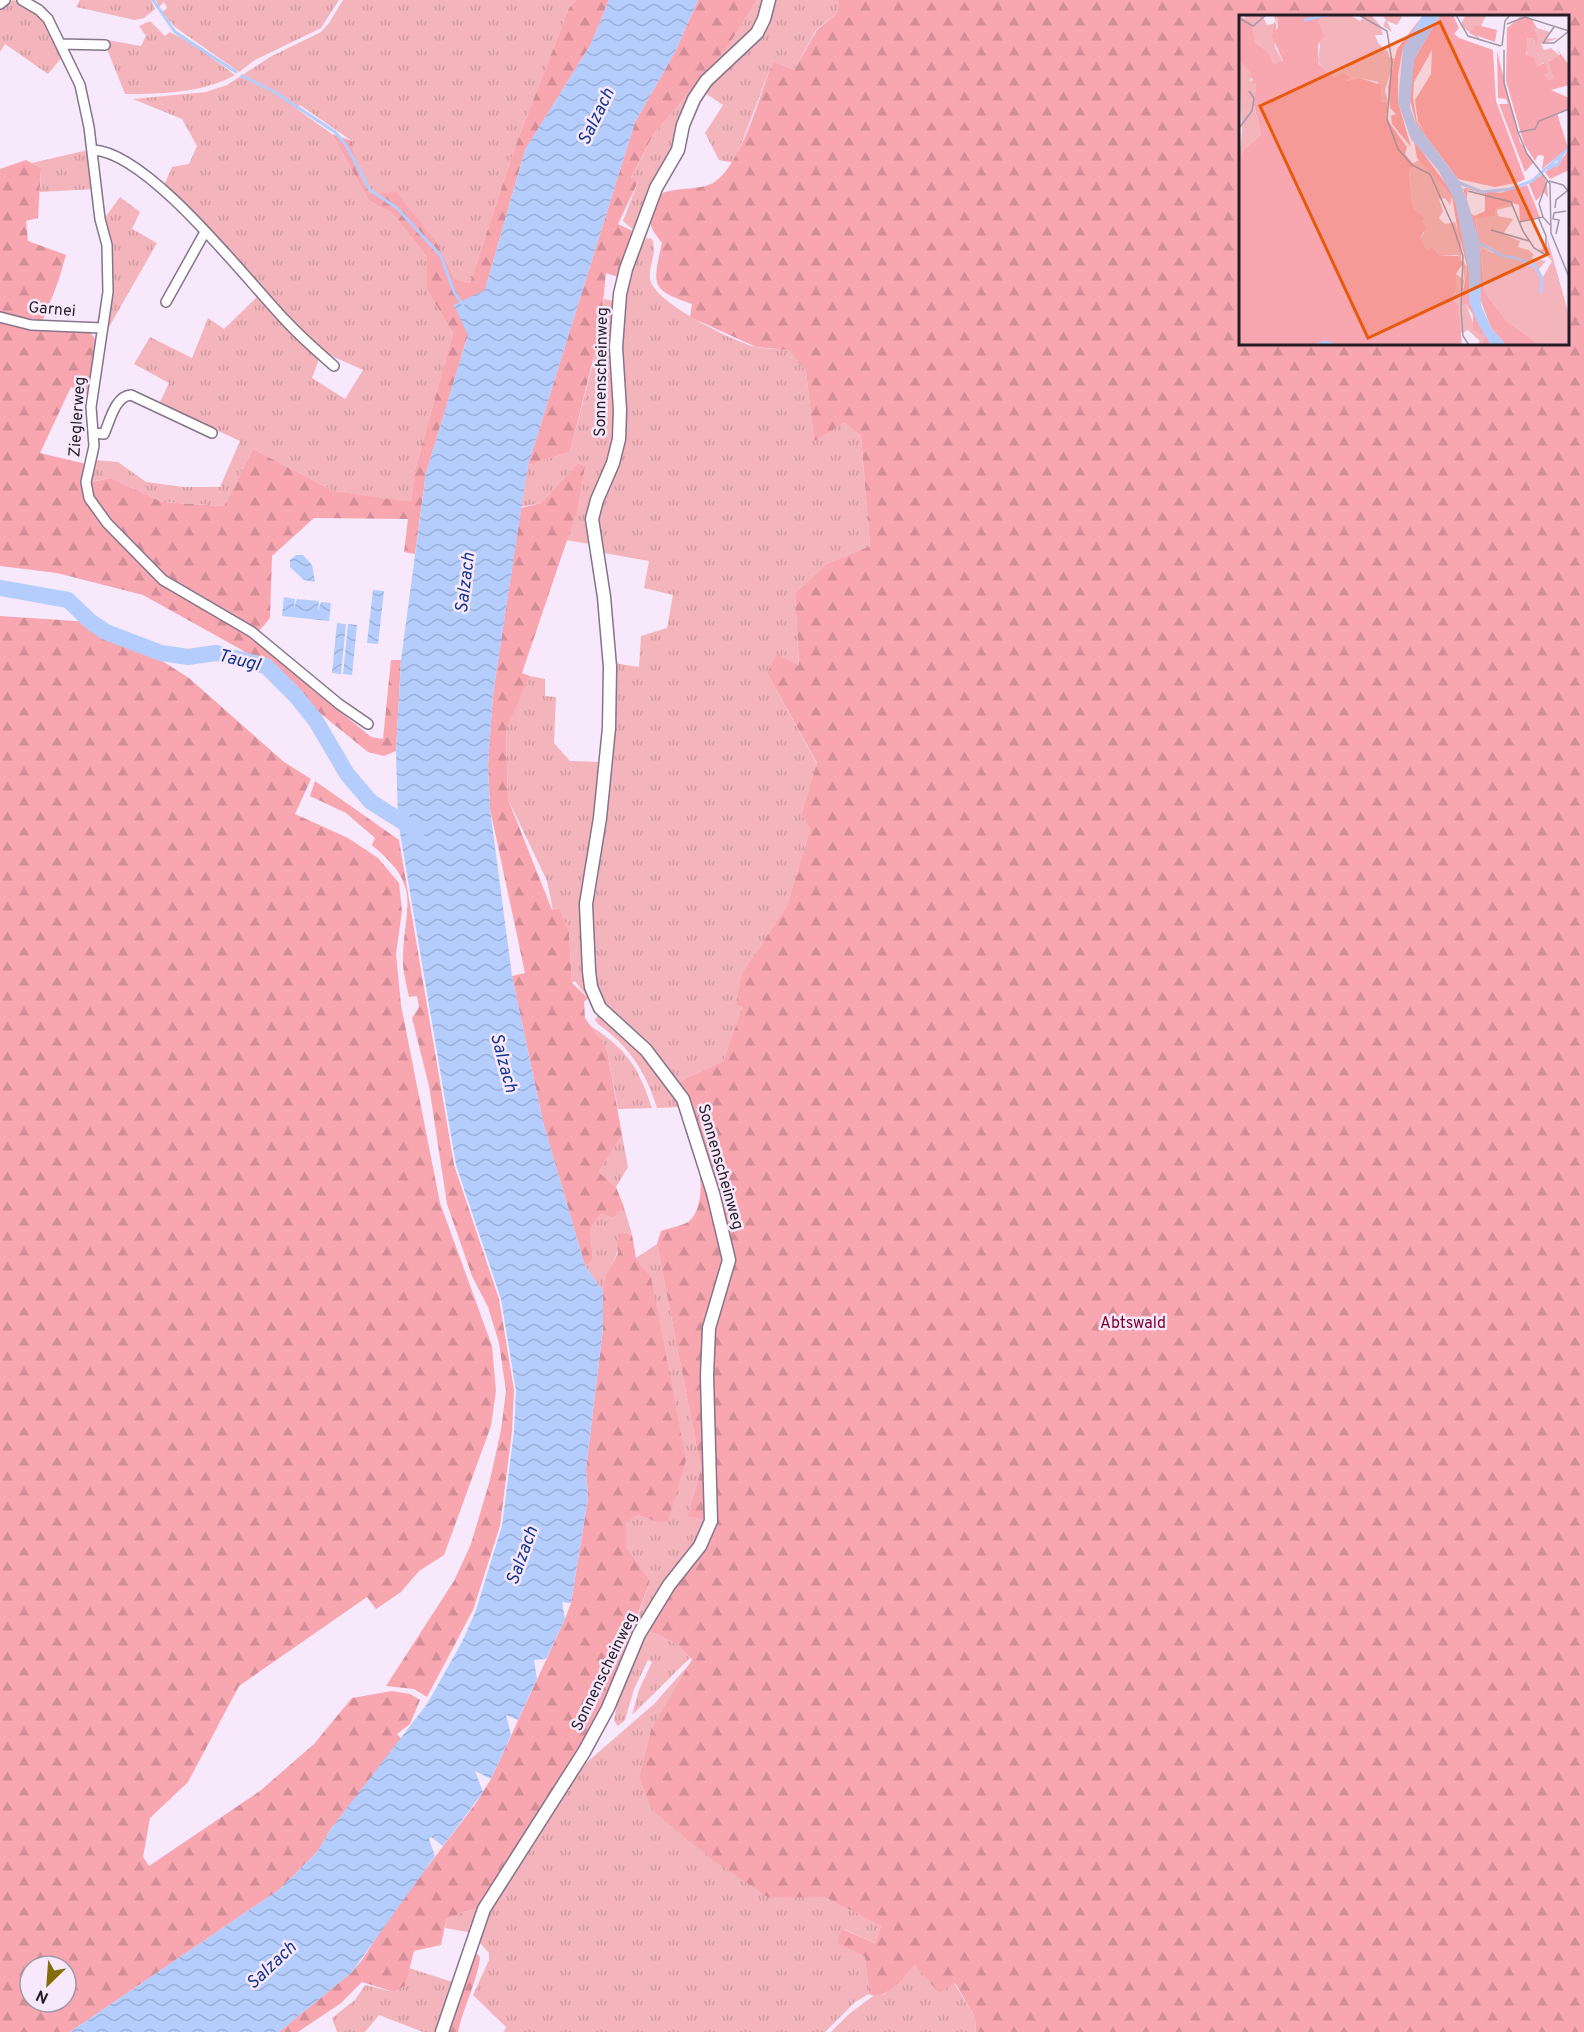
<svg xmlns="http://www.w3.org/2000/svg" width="1584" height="2032" font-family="Overpass,sans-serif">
<defs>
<pattern id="grass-tufts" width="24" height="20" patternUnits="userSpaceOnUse" patternTransform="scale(1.5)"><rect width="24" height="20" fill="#f3b5bb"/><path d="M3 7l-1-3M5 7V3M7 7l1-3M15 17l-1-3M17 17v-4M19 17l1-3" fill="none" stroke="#d09ba1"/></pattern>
<pattern id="forest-firs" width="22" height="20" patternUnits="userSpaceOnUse" patternTransform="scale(1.5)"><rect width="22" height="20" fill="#f8a6b0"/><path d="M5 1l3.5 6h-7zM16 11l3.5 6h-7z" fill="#d48e97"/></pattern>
<pattern id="water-waves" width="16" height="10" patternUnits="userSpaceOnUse" patternTransform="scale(1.5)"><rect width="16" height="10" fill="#b4cdfd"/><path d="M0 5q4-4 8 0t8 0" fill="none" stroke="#9bb0d9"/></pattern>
</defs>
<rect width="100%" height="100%" fill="#f7e8fc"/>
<path fill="url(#grass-tufts)" d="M14,0L43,17L63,56L48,74L5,44L0,52V8L4,3Z
M80,0H151L155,9L144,18L135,20L76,7Z
M156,0H339L321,28L255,60L239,72L175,27L162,12L167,8L164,2L159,7Z
M343,0H576L569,8L515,147L470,283L455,279L437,243L370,194L358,172L352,141L300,105L297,109L332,134L369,201L392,213L427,257V290L453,333L415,470L411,503L334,491L253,449L224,506L162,502L111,478L89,482L95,460L118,462L146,482L184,487H220L240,441L159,404L169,383L134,364L150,337L192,358L208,318L224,329L260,294L320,357L312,378L345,399L363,370L325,353L290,323L163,188L172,167L189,164L197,146L182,119L133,99L206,92L227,85L270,57L321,32L329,23Z
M757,0H766L761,20L718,66L675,148L637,233L623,221L638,182L631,179L653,135L727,48Z
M771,0H839L837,13L816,30L794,70L773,61L734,163L719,160L705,133L723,105L702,91L753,42Z
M150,21L165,36L170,32L199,48L235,75C203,93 161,94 125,94L107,49V40L141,46L146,36L139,26Z
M88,150L94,189L40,192L41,168L32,163Z
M120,197L140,212L132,229L157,243L105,334L104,219Z
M647,238L652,239C658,254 648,265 650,279C653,302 734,342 756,347C766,349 778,349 789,349L806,371L814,440L844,423L861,436L870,546L826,564L795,593L799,667L767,673L817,764L801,814L810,829L787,906L743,971L744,1006L723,1061L678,1082L600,1000L593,976L590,916L614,663L639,667L641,636L667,628L673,595L644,588L649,561L598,552C598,539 594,520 597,507C602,490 616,473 618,456C624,402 606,275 647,238Z
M604,299L618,302V424L591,544L565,540L579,505L585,466L578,463L541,503L520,507L528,465L570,452L593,363Z
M530,676L545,679V696L556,697L554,743L570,761L602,762L583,950L588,998L575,981L572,983L569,932L560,908L553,910L547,881L508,799L506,729Z
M598,1015L635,1042L681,1107L657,1108C646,1072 629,1046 598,1024L595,1020Z
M589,1025C627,1049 638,1066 652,1108L618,1109L607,1050Z
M622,1135L628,1167L616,1187L597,1172Z
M624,1207L632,1235L623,1232C619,1253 608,1270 603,1291L585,1266L593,1260L590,1229L601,1214L614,1218Z
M657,1244L701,1469L687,1517L709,1520L700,1540L673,1574L630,1639L650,1581L626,1546V1521L638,1515L657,1522L651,1277L636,1258Z
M646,1629L678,1645L690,1658L632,1715L639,1690L652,1662L648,1660L634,1689L625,1720L618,1726L614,1721L620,1689Z
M693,1660L651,1729L639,1777L769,1898L825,1896L881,1926L875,1943L843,1929L838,1943L865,1957L869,1994L855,2002L825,2032H504L506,2027L473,1995L489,1960V1953L478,1941L482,1923L557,1802L586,1763L654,1704Z
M478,1909L473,1933L445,1928L446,1920L463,1912Z
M915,1965L939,1992L954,1983L975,2017L976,2032H831L849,2014L873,1996L885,1994Z
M409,1968L456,1983L439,2032H423L379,2015L365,2032H337L332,2018L355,2000L365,1985L394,1992L405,1986Z"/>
<path fill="url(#forest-firs)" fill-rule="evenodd" d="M576,0H609L591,44L525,150L485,290L468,335L426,473L415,554L404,552L408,519L314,518L272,556L270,618L252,639L371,737L383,739L391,660H401L396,751L384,756L368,752L242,650L143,595L57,573L0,566V321L39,331L90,332L95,339L89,395L71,387L40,453L86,464L81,484L111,478L162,502L224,506L253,449L334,491L411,502L415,470L453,333L427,290V257L392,213L369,201L332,134L352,141L358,172L370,194L396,192L437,243L455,279L470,283L515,147L569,8Z
M698,0H757L727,48L653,135L631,178L638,182L618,224L637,233L618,277L606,273L600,332L570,452L528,465L635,122L675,52Z
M839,0H1584V2032H976L975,2017L955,1983L939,1993L915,1965C904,1976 885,2003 869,1994L865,1957L837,1943L842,1929L875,1943L881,1926L825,1897L769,1898L713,1860L652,1810L639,1777L651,1729L692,1660L678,1645L646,1629L673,1586L709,1541L714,1521L687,1517L701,1469L657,1244L661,1231C669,1228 681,1226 688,1222C718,1199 686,1112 678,1082L723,1061L743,1007L736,1004L743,971L787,906L810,829L801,814L817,763L767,673L777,654L799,666L795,593L826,564L870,546L861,436L844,423L814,441L806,371L789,350L756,347L690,317L692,304C649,290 653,284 662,243C646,223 648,220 655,196C674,186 699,191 713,183C741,167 761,92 773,61L794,70L817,30L837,13ZM1240,16H1568V344H1240Z
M26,160L41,168L38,218L26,221L28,241L66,255L58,282L42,322L0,313V169Z
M578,463L585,466L579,505L522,673L530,676L506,730L508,799L552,910L560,908L569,932L572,983L588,998L584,1002L585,1018L607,1050L622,1135L598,1172L616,1187L624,1207L614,1218L601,1214L590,1229L593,1260L585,1266L543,1122L512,976L525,973L490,809L488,765L493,694L521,508L541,503Z
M0,616L91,622L137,645L189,678L284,762L311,779L295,814L348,838L378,858L399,883L402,911L396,954L401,1005L440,1203L492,1346L496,1391L491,1426L444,1555L419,1571L401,1592L376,1609L367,1597L239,1686L188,1782L150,1818L143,1857L149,1866L260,1791L314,1744L352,1698L392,1691L410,1694L420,1700L410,1724L397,1734L402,1739L330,1830L318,1851L280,1889L70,2032H0ZM30,1966H66V2002H30Z
M315,781L399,840L454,1165L499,1299L514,1390L512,1431L500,1526L473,1610L427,1697L414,1689L386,1686L454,1581L471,1544L490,1480L501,1430L506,1391L499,1343L488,1307L472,1276L447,1204L429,1086L412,1018L419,1007L417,996L409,997C407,986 403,973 403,961C403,905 425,889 372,845L375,838L346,813L310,796Z
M623,1232L632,1235L636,1258L651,1277L686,1460L668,1521L657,1522L638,1515L626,1522V1546L650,1581L609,1693L604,1723L597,1742L572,1766L478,1909L463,1912L446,1920L441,1945L414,1951L405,1986L394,1992L362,1982L341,2003L298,2032H279L352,1972L362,1960L390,1916L476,1803L491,1779L565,1619L571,1603L588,1498L586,1469L603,1328V1291L606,1276L618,1253L617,1240Z
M477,1954L480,1957C478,1979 463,2008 458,2032H445L473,1955Z"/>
<path fill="url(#water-waves)" d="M609,0H698L675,52L635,122L528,465L493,694L488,765L490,809L512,976L543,1122L585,1266L603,1291V1328L586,1469L588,1498L571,1603L562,1602L565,1619L546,1659L534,1660L537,1679L518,1720L506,1715L511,1735L491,1779L475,1771L483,1792L443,1846L431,1837L429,1839L435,1856L352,1972L279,2032H70L280,1889L318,1851L330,1830L427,1704L462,1642L476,1610L502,1526L514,1431L516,1391L501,1299L456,1165L398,821L396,751L401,660L423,496L426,473L468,335L454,305L485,290L525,150L591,44Z
M296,555H303L312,565L315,582L304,580L290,567V560Z
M373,590L384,591L378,644L367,643Z
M284,597L295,599L294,608L297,599L319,601L318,611L321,602L331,603L329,621L282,616Z
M337,623L346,624L341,674L332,673Z
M348,624L357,625L352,675L343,674Z"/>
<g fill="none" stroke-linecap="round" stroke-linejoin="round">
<path stroke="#b4cdfd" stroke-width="3" d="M153,0L175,32L236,72
M242,76L273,91L335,132L346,145L370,190L397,208L441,256L454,292L463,305"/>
<path stroke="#b4cdfd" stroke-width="16" d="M0,588L68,600L91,622L106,632L161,653L188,657L216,653L266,666L296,696L316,721L347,774L371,802L417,831"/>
<g stroke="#85748b" stroke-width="12">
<path id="minor" d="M22,0L39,10L48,19L80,85L89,127L100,219L107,245L108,292L91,407L94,446L86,482L89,498L107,523L163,580L252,632L339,704L368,724
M0,4L5,0
M60,44L105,45
M93,150C149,152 248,282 287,322C302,338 318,352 334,366
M166,302L205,232
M0,317L31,325L102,328
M93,433L104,434C110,421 115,396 131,395L212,433"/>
</g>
<g stroke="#85748b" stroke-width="15">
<path id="tertiary" d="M442,2032L484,1909L584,1752L608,1708L639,1634L669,1585L700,1546L711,1521L707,1376L709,1328L729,1260L713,1193L683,1099L646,1050L600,1008L591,987L589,971L586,904L600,818L609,728L610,667L604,597L592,519L597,500L613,463L619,439L620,410L616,347L620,294L626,269L656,188L678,150L683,125L694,99L706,81L757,33L764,19L769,0"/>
</g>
<use href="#minor" stroke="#fff" stroke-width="9"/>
<use href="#tertiary" stroke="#fff" stroke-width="12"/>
</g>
<g text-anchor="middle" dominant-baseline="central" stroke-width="5" stroke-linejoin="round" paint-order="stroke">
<g font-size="16" fill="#241d26" stroke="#f7e8fc">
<text transform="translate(52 310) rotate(5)">Garnei</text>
<text transform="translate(602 372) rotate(-89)">Sonnenscheinweg</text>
<text transform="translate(78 417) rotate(-86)">Zieglerweg</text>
<text transform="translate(720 1167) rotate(74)">Sonnenscheinweg</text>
<text transform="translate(605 1672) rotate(-64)">Sonnenscheinweg</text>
</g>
<g font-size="16" fill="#7d002b" stroke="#f7e8fc">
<text x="1133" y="1324">Abtswald</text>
</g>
<g font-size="18" font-style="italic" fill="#12368e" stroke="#f7e8fc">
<text transform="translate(597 117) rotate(-64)">Salzach</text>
<text transform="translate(466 583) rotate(-83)">Salzach</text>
<text transform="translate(239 661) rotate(14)">Taugl</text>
<text transform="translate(503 1063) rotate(75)">Salzach</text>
<text transform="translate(523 1556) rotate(-70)">Salzach</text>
<text transform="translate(272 1966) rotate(-43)">Salzach</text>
</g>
</g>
<g transform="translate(1239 15)">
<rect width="330" height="330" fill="#f7e8fc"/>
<path d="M5,0H23L28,10L37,8L35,0H38L36,32L44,47L35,49L29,37L16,27ZM89,0H111L121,6L124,3L121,0H132L141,10L144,20H136L139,28L149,37L150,42L156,44L146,75L149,88L142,86L139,67L121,63L107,66L104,58L101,64H95L79,47L82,18L79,6ZM143,0H164L158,10L148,6L153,17L144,11L147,5ZM227,0H247L242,11L234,15L243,27L221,10ZM293,4L298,13L311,17L306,24L320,23L302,29L305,35L312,33L321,41L310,46L316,63L310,65L305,60V48L298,51L284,33L287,23L295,24L296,30ZM0,46L12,59L11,68H17L15,90L22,120L5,134L0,145L3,116ZM180,145L213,182L211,190L206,183L200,184L204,196L200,203L206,209L216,207L219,216L223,208L222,246L219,240L201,241L193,232L188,235L181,223L185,218L173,187L170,156L173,149ZM273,188L274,191L258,195L259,201L274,204L264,219L281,226L279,232L290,235L295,240L292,243L307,246L300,254L303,264L313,246L308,241L309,238L299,236L309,231L308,222L330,300V330H301L268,306L246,278L241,231L254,238L256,235L240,225L236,203L256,201L257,193ZM224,246L228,252L224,272L227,289L236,313L245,321L243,330H238L241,326L229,315L221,319L219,292L213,282L218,272L217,259L225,265Z" fill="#f3b5bb"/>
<path d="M0,0L12,8L16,27L29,37L35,49L44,46L33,21L36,5L37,15L39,12L38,0H89L79,6L85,21L79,30V48L95,63L104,58L111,62L107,66L121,63L142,70V86L149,88L147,103L168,132L166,139L175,150L170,156L173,187L176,195L186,203L183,206L187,213L181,223L188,235L193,232L201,241H219L224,248L217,259L218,273L213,282L219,291L223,330H0V145L5,134L22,120L15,90L17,68H10L14,65L9,60L12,59L0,46ZM184,0L164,33L159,60V87L172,132L153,109L152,101L157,99L151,93L149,72L158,34ZM201,0H214L220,13L215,19L220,23L254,35L257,86L286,164L281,167L256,172L219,164L177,108L170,81L175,45ZM193,35L192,59L176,85L179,107L187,118L178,107L174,83L175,67ZM281,2L293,4L298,23V31L295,24L288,23L287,39L295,43L298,51L306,48L309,57L305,59L310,65L315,63L309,47L321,40L318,34L330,50V70L312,75L330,83V94L318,98L329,133L303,154L305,141L299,140L296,146L285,129L267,66L268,13ZM238,10L258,15L256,27L230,18ZM258,36L281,127L295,147L286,157L260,89H269L267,84L259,83ZM175,126L213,177L223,208L219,217L213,182L178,143ZM329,136L330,155L311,164L306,157L319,149ZM304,159L308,169L309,183L305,177L297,186L290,169ZM288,170L301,202L281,206L280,190L274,188L257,193L256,201L236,204L240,225L264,241L241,231L246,278L268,306L301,330H267L252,313L240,281L241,249L232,198L235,201L246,196V179L228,174V185L224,174L227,173L261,178ZM224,214L230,258V286L252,330H243L245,321L234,314V300L227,289L222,290L228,252L220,217Z" fill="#f8a6b0" fill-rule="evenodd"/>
<path d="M184,0H201L175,45L171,92L177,108L220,166L228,185L241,228L242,290L252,313L267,330H252L239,309L230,286V258L216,186L199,155L172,124L159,87L164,33Z" fill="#b4cdfd"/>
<path fill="none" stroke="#b4cdfd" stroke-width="3" d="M65,5L88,0M304,155L319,149L324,138M216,166L243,177L271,174L293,166L330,133M240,228L264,241L277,243M278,243L296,251L303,263L302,278M77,330L86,327L96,330"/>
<path fill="none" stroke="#a397a6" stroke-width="1.5" d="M120,0L148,16L153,47L148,104L159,134L173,150L191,159L214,211L224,241L222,294L224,321L230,330M217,0L229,21L262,31M0,3L14,11L27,0M268,9L286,2L330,16M315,12L304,28H315L330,16M263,31L266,6L271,0M265,35V68L279,117L288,139L311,169L312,218L330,262M0,113L13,96L15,83L10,76M280,117L296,114L300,106L330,94M310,166L324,170L330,177M229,176L272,187L284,216L295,233L307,240V221L299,202M316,193L317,185L329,175M304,202L300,189L308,166M280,207L304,202L311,210M252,215L290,226M317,219L320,205L314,204L315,198L327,196"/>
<path fill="#e8590c" fill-opacity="0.15" stroke="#e8590c" stroke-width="3" d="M201,7L309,239L129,323L21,91Z"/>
<rect width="330" height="330" fill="none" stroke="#241d26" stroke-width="3"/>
</g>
<g transform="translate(48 1984) rotate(205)"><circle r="28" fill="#f7e8fc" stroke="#a397a6" stroke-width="1.5"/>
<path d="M0-4.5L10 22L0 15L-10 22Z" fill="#846d09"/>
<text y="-9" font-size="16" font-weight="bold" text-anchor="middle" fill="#241d26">N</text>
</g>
</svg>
